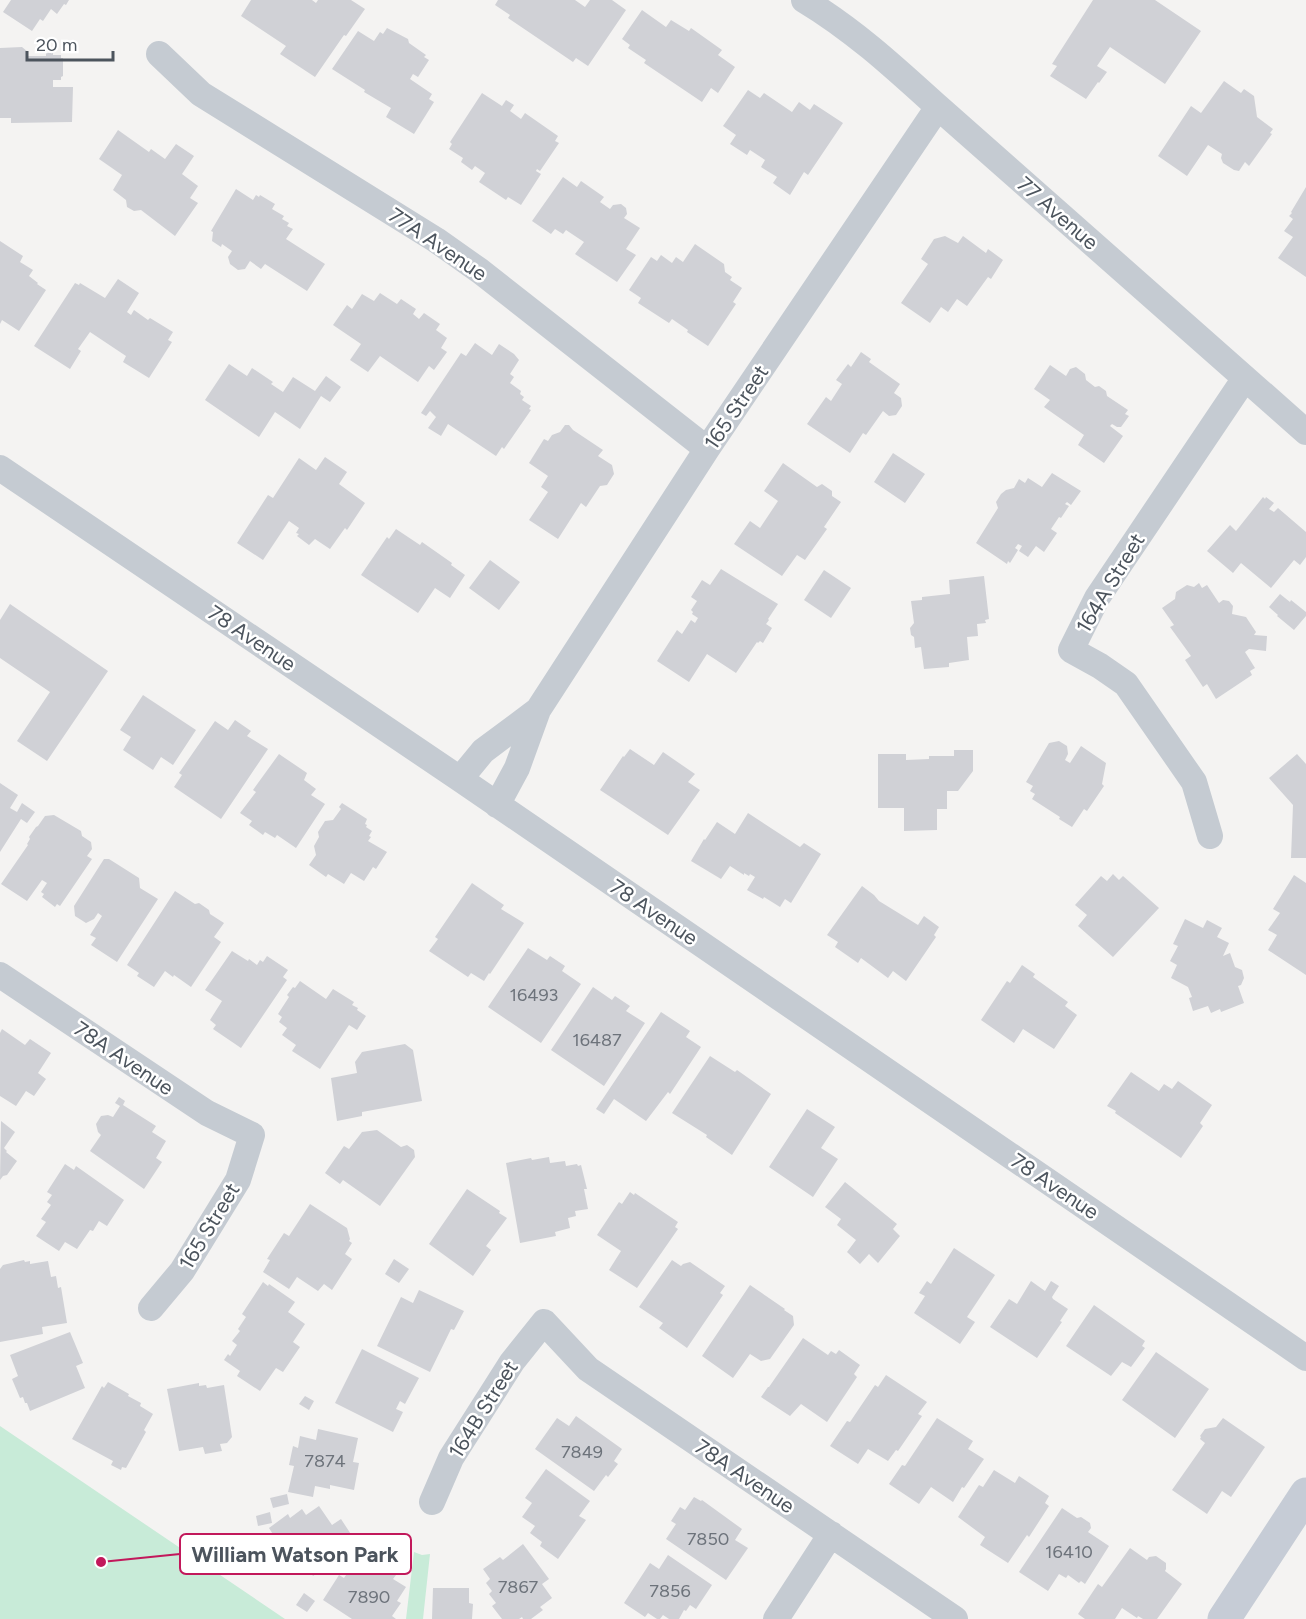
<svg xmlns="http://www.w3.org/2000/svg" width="1306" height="1619" font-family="Figtree,sans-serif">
<rect width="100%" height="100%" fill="#f4f3f2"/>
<path fill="#c8ebd8" d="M0,1426L285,1619H0Z
M414,1552L422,1555L430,1554L423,1619H406Z"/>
<path fill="#d0d1d6" d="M11,0H69L66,5L64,4L57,14L51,9L43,21L40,19L32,31L3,12Z
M251,0H312L316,3L318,0H351L365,9L346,36L344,35L315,77L280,54L286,46L241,16Z
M498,0H575L585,7L590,0H612L626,10L588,66L576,58L573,62L508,18L510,15L495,5Z
M1093,0H1155L1201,31L1165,84L1110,47L1097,66L1107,72L1099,83L1098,82L1086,99L1050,76L1057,66L1052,64Z
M642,10L666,27L671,20L689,31L691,28L722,50L718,55L735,67L718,93L711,88L702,102L644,63L646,60L628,48L630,45L622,39Z
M387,28L408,39L409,43L426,55L424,57L429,60L418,77L413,74L410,79L432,94L429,99L434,102L414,134L386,117L391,108L364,92L365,90L332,69L358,31L374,41L380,32L383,34Z
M22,47L28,52V56H46V53H53V55H61V58H63V76L61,77V80H53V87H73L72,122L11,123V118H0V48Z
M1224,81L1241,93L1244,89L1254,96L1257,117L1273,129L1270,133L1272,134L1249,166L1245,162L1239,171L1234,170L1223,163L1221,158L1222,154L1208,145L1187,176L1158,156L1191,106L1201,113Z
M748,90L760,98L764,93L792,112L799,102L810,110L814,104L843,123L808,175L804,172L790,195L773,183L777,177L761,167L765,160L750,150L747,155L730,144L736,135L723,126Z
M482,93L502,106L506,100L514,105L510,111L521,119L525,113L558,136L555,141L559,143L540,171L537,169L536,171L541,174L521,205L508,197L506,200L479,182L485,173L475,166L472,170L461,162L463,158L449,149L452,144L450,142Z
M118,130L149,152L151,149L165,159L176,144L194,156L182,174L198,186L190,198L198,203L175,236L141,210L134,211L127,207L126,200L113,190L122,175L99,159Z
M563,177L577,187L581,181L604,197L600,202L610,209L613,205L621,204L626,208L627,214L624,218L640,228L626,249L636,255L617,282L575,254L584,242L566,230L563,234L555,229L551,234L532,221Z
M1306,187V277L1278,258L1293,237L1284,231L1293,219L1289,216L1292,213L1291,212Z
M236,189L253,200L256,195L259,197L260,195L275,204L272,209L284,216L282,219L289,223L287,226L293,229L286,239L325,264L307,291L265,264L261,269L250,261L245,269L238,270L230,264L228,257L232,251L222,244L221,247L212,241L213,232L211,231Z
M945,236L958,243L963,236L986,253L988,249L1003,260L991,279L988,277L967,306L957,299L948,312L941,307L930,323L901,303L928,264L921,259L934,239Z
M0,241L23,256L20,262L33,270L29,276L38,283L37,284L46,290L19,331L2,320L0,324Z
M695,244L724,264L725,272L732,277L730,280L742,288L733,302L736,304L708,346L687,332L688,330L672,319L669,323L638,303L641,298L629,290L651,257L657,261L661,255L672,263L676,257L683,262Z
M118,279L139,293L127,312L131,315L134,310L148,320L150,318L173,332L168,340L172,342L149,378L123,362L126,356L90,332L78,349L81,351L70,369L34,346L75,283L79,285L80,283L105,298Z
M380,293L397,304L401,299L416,309L413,314L419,319L424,313L440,324L436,330L447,338L441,348L447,352L434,370L429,366L418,382L380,356L368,372L350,360L361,344L333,325L347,305L352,309L362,294L374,301Z
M475,343L492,355L499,344L514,354L519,360L510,374L514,377L510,383L521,391L520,394L524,397L522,400L531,406L529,409L531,410L504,449L502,447L496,456L448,424L441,436L428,428L436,417L430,411L426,416L421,413L461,353L466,356Z
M861,352L871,359L869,362L900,384L894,393L901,398L902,406L896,415L889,416L883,411L866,435L863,433L850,453L807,424L826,397L831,401L842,384L836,380L848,364L851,367Z
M229,364L247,376L252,368L273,382L271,384L283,392L293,377L315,391L326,376L341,387L330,402L321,396L300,429L275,412L259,437L205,400Z
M1050,365L1066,376L1070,369L1076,367L1085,374L1086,380L1095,387L1099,386L1106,391L1107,396L1128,410L1125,414L1129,416L1121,427H1117L1112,424L1110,426L1123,436L1104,463L1078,445L1084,435L1044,407L1050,400L1034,389Z
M565,425H569L573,430L603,450L598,456L612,465L614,474L607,485L600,486L586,507L581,503L558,539L529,520L548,492L541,487L548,476L529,463L544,439L548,441L552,435L560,432Z
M893,453L925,474L905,503L874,482Z
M325,457L347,472L339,484L365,503L347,530L345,528L330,549L315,539L309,545L297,536L299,534L296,533L299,528L289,521L263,560L237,543L268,495L273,498L299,458L316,470Z
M783,463L817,487L822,484L832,491V496L841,502L824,527L827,529L805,560L797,555L782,576L734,544L750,521L760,528L778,501L764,491Z
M1052,473L1081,491L1071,505L1067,502L1065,504L1069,506L1061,518L1059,517L1051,529L1057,533L1044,552L1036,546L1028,557L1019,551L1022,546L1018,544L1015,548L1018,550L1010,563L1008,561L1007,564L976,543L998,508L996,502L1001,494L1006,490L1014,488L1019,479L1025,483L1028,478L1042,487Z
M1263,497L1265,499L1266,497L1274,503L1269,509L1274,512L1278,508L1306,532V557L1300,565L1294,560L1271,588L1241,563L1233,573L1207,551L1230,525L1236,531Z
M396,529L420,545L422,542L452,563L451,565L465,575L450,598L435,588L418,613L361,575L387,537L389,539Z
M490,560L520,582L499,610L469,588Z
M721,569L778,604L768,619L769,620L766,624L772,628L763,643L760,641L758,643L757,642L736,673L707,654L689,682L657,661L677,630L682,634L691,620L695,623L698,618L692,614L693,612L691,610L697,601L691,597L702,580L710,585Z
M824,570L851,588L831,618L804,600Z
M984,576L989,619L985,620L986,623L977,624L978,636L967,637L969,660L949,663V667L924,669L921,647L915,648L914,637L911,635L910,628L914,623L911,601L922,600V597L950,594L949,580Z
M1199,583L1202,588L1207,585L1219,603L1223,600L1229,601L1233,606L1232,614L1246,617L1256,632L1254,635L1267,636L1266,651L1249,649L1245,652L1255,668L1250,671L1252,675L1216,699L1207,684L1203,687L1185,660L1191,656L1170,627L1174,625L1162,608L1175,599L1176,592L1187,585L1194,587Z
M1280,594L1290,602L1291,600L1306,612V616L1294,630L1277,616L1278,615L1269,607Z
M10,604L108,671L47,761L17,741L50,692L0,658V620Z
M143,695L196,730L173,765L161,757L153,770L123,750L131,737L120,730Z
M235,720L251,731L247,736L268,749L221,819L174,787L182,775L179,773L215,721L228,730Z
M1059,741L1067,746L1068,754L1065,760L1070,763L1081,746L1106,763L1102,784L1104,786L1087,811L1084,809L1072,827L1059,819L1060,817L1032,799L1035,794L1030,791L1033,786L1026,782L1049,743Z
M630,749L654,765L663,752L695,774L688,782L700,790L668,835L600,790L623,756L624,757Z
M954,750H973V771L958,791H947V809H937V830L904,831V808H878V754H906V760L929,759V756H954Z
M279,754L307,773L304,780L316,789L311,795L325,804L296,848L277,835L275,838L265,832L263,835L249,825L252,821L240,813L256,792L253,790Z
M1297,754L1306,764V858H1291L1293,805L1269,778Z
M0,783L18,795L10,808L17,812L22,803L35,812L27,823L21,819L0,852Z
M342,803L367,819L365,824L367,825L366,827L372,831L369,836L371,837L368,841L387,852L376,869L373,867L364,881L351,873L344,884L328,874L326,877L309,865L316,855L314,846L319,837L318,832L325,821L333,820L341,809L339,807Z
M748,813L800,847L804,843L821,854L791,903L785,899L780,907L764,897L763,899L747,890L755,877L750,874L749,876L744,873V875L730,866L721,879L691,861L704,839L705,840L717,822L735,834Z
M54,815L81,831L82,836L91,842L92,849L87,856L92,859L60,906L57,904L55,907L42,897L44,894L41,892L47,883L42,880L27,901L1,884L28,845L27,844L30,839L29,837L36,827L38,826L45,816Z
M104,859H109L139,878L140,888L158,899L117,962L91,945L96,938L90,935L102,916L98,913L94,919L86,923L75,916L74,906Z
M1113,874L1119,880L1123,876L1159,908L1113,957L1078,926L1087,915L1075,905L1101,876L1107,881Z
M1294,875L1306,883V975L1268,950L1277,935L1268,930L1280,913L1273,909Z
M472,883L504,905L501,909L524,923L490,974L489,973L484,981L471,973L468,977L429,951L438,939L435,937Z
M862,886L874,895L879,901L918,925L924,916L939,927L934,935L936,937L906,981L893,971L888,978L861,958L858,963L835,947L838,942L827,935Z
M175,891L195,904L199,903L209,910L210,914L224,923L214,937L221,942L191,987L174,975L173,977L165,971L154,987L137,976L139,973L127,965Z
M1185,919L1203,928L1207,920L1222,928L1217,937L1229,943L1223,956L1230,953L1235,967L1242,970L1244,978L1241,985L1238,986L1244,1003L1221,1012L1220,1009L1211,1013L1208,1006L1193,1011L1189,998L1192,997L1188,987L1171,978L1177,965L1170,961L1178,946L1173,944Z
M528,948L547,960L550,956L565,966L562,971L581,984L541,1043L488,1007Z
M232,951L248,961L249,959L257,965L260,960L263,962L267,956L288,970L283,977L287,980L241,1048L213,1029L216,1025L210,1020L222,1001L205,990Z
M1022,965L1035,974L1033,977L1068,1002L1065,1006L1077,1015L1054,1049L1023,1029L1014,1043L981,1020L1007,981L1010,983Z
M300,981L326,999L333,989L354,1002L352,1005L358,1008L357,1010L366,1016L357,1030L349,1025L320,1069L292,1051L296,1045L282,1035L287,1028L279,1022L282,1017L278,1014L289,997L287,995L293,987L295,988Z
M593,987L612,1000L615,996L630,1006L626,1011L645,1023L604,1086L551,1050Z
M661,1012L690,1031L686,1037L701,1047L670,1094L668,1092L646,1121L614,1099L604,1114L596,1109Z
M2,1029L25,1045L30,1039L51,1053L38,1073L46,1079L34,1096L26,1091L16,1106L0,1096V1033Z
M405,1044L413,1050L422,1101L362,1112V1116L337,1121L331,1078L357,1073L355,1062L362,1052Z
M710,1056L735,1072L737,1070L771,1094L732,1155L706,1137L707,1135L672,1113Z
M1131,1072L1159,1091L1164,1084L1172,1089L1178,1081L1212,1105L1200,1123L1203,1126L1181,1158L1115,1113L1116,1111L1107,1106Z
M119,1097L125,1101L123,1105L156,1126L152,1132L166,1141L156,1158L162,1162L144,1189L90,1151L101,1135L98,1132L96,1124L101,1116L108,1115L113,1117L120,1106L115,1103Z
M807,1109L835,1127L821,1148L838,1159L813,1197L769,1167Z
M1,1121L15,1132L4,1148L7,1151L6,1152L17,1161L7,1175L3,1176L0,1180Z
M377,1130L401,1147L407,1145L414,1150L415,1157L380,1206L343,1180L340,1184L325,1173L344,1146L349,1149L362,1132Z
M549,1157L550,1163L565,1161L566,1166L577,1164L578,1166L581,1165L587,1189H584L588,1209L575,1211L576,1216L568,1218L570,1228L555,1232L556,1236L520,1243L506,1163L531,1158L532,1160Z
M65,1164L74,1170L76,1166L124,1200L107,1226L99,1221L93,1231L90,1230L77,1249L65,1242L59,1251L36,1236L46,1222L41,1219L51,1205L47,1202L52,1195L47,1192Z
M845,1182L897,1224L893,1229L900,1236L878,1263L869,1254L860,1264L847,1252L856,1240L837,1225L841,1219L825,1207Z
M467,1189L500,1211L499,1213L507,1218L486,1246L491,1250L473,1276L429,1244Z
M630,1192L634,1195L635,1193L678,1222L675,1227L678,1229L637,1288L609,1270L621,1251L597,1235L619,1202L622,1204Z
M310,1204L347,1228L350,1239L349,1241L352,1243L345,1254L352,1259L332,1290L324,1284L318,1291L297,1277L289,1289L263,1272L270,1260L267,1259L284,1233L289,1236Z
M954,1248L995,1275L967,1317L975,1322L960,1344L914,1313L925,1296L919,1293L927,1281L931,1284Z
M394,1259L409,1269L399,1283L385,1274Z
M24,1260L25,1262L30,1261V1264L48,1261L51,1277L56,1276L58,1288L61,1287L67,1323L42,1327L43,1334L0,1342V1269L3,1265Z
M672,1260L681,1266L683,1264L690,1262L725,1286L720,1293L723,1295L687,1348L659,1328L663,1323L639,1307Z
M1031,1281L1045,1291L1051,1281L1059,1286L1052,1297L1053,1299L1068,1309L1060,1321L1062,1322L1037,1358L990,1327L1009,1299L1017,1304Z
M263,1282L268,1286L269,1284L295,1302L288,1312L305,1324L293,1342L300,1347L283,1372L276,1368L260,1391L237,1376L240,1371L224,1360L228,1354L230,1356L237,1345L232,1341L240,1331L238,1329L246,1317L242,1314Z
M750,1285L785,1309L784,1310L793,1316L794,1325L770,1359L761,1361L750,1354L733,1378L702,1356Z
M419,1290L464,1311L454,1330L451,1329L430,1372L377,1346L401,1297L413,1303Z
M1094,1305L1145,1341L1142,1346L1145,1348L1131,1367L1122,1362L1111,1376L1066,1346Z
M70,1332L83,1363L76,1366L85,1388L30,1411L27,1403H25L23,1397L20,1398L12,1379L18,1376L10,1355Z
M803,1338L828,1355L831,1351L836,1354L839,1350L860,1365L854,1374L857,1377L827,1422L801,1404L790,1416L761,1397L768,1387H769Z
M362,1349L419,1378L405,1404L400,1401L396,1409L403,1412L393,1432L335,1403Z
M1156,1352L1209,1389L1175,1438L1122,1400Z
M886,1375L927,1402L918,1414L922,1416L898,1451L896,1450L888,1461L868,1449L858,1464L830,1446L847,1421L850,1422L875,1385L878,1387Z
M108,1382L129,1394L128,1396L141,1403L140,1406L153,1414L144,1430L146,1432L126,1468L122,1467L121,1470L111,1465L113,1461L72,1439L102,1386L104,1388Z
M199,1383V1386L206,1385L207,1388L224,1385L232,1437L227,1443L220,1444L222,1451L205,1454L203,1447L179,1451L167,1389Z
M305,1396L314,1401L309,1410L299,1404Z
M576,1416L622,1449L614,1461L618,1464L608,1477L606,1475L594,1491L535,1449L557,1418L569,1426Z
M937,1418L973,1441L968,1449L984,1459L964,1488L962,1487L953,1502L931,1487L919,1504L889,1484L902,1465L905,1466Z
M1223,1418L1265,1447L1231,1497L1222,1491L1207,1514L1172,1490L1205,1443L1200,1439L1201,1437L1200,1436L1205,1429L1216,1427Z
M318,1429L358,1438L353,1462L359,1463L354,1490L330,1485V1489L315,1486L313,1497L288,1492L294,1466L289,1465L293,1446L298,1448L300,1436L316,1440Z
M546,1469L590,1501L579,1516L586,1520L558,1559L540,1546L542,1542L530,1533L535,1526L522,1517L532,1503L525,1498Z
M994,1470L1015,1483L1019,1476L1049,1496L1045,1503L1049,1506L1029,1537L1027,1535L1008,1563L980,1545L985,1537L958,1517L979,1485L983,1487Z
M287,1494L289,1504L273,1508L270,1498Z
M694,1497L701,1501L702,1500L742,1529L735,1540L748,1548L726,1580L666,1539L676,1524L671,1521L680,1507L685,1510Z
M319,1506L332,1525L341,1519L358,1545L313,1576L304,1562L295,1568L284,1552L277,1557L267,1542L274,1536L269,1528L288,1514L290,1518L302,1509L306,1515Z
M1062,1508L1077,1518L1081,1517L1090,1523L1091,1528L1088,1532L1109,1546L1085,1584L1081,1581L1079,1583L1068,1575L1066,1578L1059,1574L1048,1591L1019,1572Z
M270,1512L272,1523L258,1526L256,1516Z
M523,1544L549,1579L542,1584L552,1598L540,1607L543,1610L531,1619H523L522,1617L519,1619H502L492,1606L496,1603L489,1594L492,1591L486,1583L490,1579L483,1569L500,1557L503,1560Z
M1130,1548L1147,1560L1149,1557L1156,1556L1166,1563V1569L1165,1571L1182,1584L1157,1619H1143L1138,1616L1137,1618L1122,1608L1115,1619H1085L1078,1614L1098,1584L1102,1587Z
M668,1555L712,1585L696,1609L690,1605L686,1611L684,1610L679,1619H669L663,1615L660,1619H657L648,1613L645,1617L624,1603L650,1563L659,1569Z
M359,1556L380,1570L383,1566L396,1575L393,1579L406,1587L397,1601L401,1603L392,1616L396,1619H352L323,1600L339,1575L344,1578Z
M433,1588H469V1603L473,1604L472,1619H432Z
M304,1593L315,1601L307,1612L296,1605Z"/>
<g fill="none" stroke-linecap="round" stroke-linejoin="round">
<path stroke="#c5cbd2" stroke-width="26" d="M804,0C854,30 895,68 938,107L1306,432
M159,54L201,94L436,240L480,271L707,449
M0,468L460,779L1306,1358
M460,779L483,751L538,710
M497,805L517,768L538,710L707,449L938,107
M1210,836L1194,782L1126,684L1100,666L1071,650L1097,598L1245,378
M0,975L207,1113L252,1135L238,1180L182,1271L151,1308
M432,1502L451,1458L512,1362L544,1322L588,1369L955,1619
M776,1619L831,1534"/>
<path stroke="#c6ccd6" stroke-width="33" d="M1224,1619L1306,1494"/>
</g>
<g text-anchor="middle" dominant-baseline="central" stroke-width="5" stroke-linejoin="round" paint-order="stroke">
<g font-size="18" fill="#6d737b">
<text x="534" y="995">16493</text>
<text x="597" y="1040">16487</text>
<text x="582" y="1452">7849</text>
<text x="325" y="1461">7874</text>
<text x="708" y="1539">7850</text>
<text x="1069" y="1552">16410</text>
<text x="518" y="1587">7867</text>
<text x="670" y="1591">7856</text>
<text x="369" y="1597">7890</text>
</g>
<g font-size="21" fill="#4c545d" stroke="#fff">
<text transform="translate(1058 213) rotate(41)">77 Avenue</text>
<text transform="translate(438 244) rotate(34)">77A Avenue</text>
<text transform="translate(736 407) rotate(-56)">165 Street</text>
<text transform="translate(1110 583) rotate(-59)">164A Street</text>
<text transform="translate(252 638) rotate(34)">78 Avenue</text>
<text transform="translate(654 912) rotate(34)">78 Avenue</text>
<text transform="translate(124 1058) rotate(34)">78A Avenue</text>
<text transform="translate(1055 1186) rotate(34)">78 Avenue</text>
<text transform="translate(209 1226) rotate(-59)">165 Street</text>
<text transform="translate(483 1409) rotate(-58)">164B Street</text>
<text transform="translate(745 1476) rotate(34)">78A Avenue</text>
</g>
</g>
<path fill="none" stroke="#c2185b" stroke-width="2" d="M101 1562L180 1554"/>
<circle fill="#c2185b" stroke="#fff" stroke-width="2" cx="101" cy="1562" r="6"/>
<rect fill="#fff" stroke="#c2185b" stroke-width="2" x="180" y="1534" width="231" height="40" rx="6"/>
<g font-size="22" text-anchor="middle" font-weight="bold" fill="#4c545d">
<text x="295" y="1562">William Watson Park</text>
</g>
<path d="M27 51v9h86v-9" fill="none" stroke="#4c545d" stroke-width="3"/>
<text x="36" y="51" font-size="18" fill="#4c545d" stroke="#ffffff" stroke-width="4.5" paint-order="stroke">20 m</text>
</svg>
